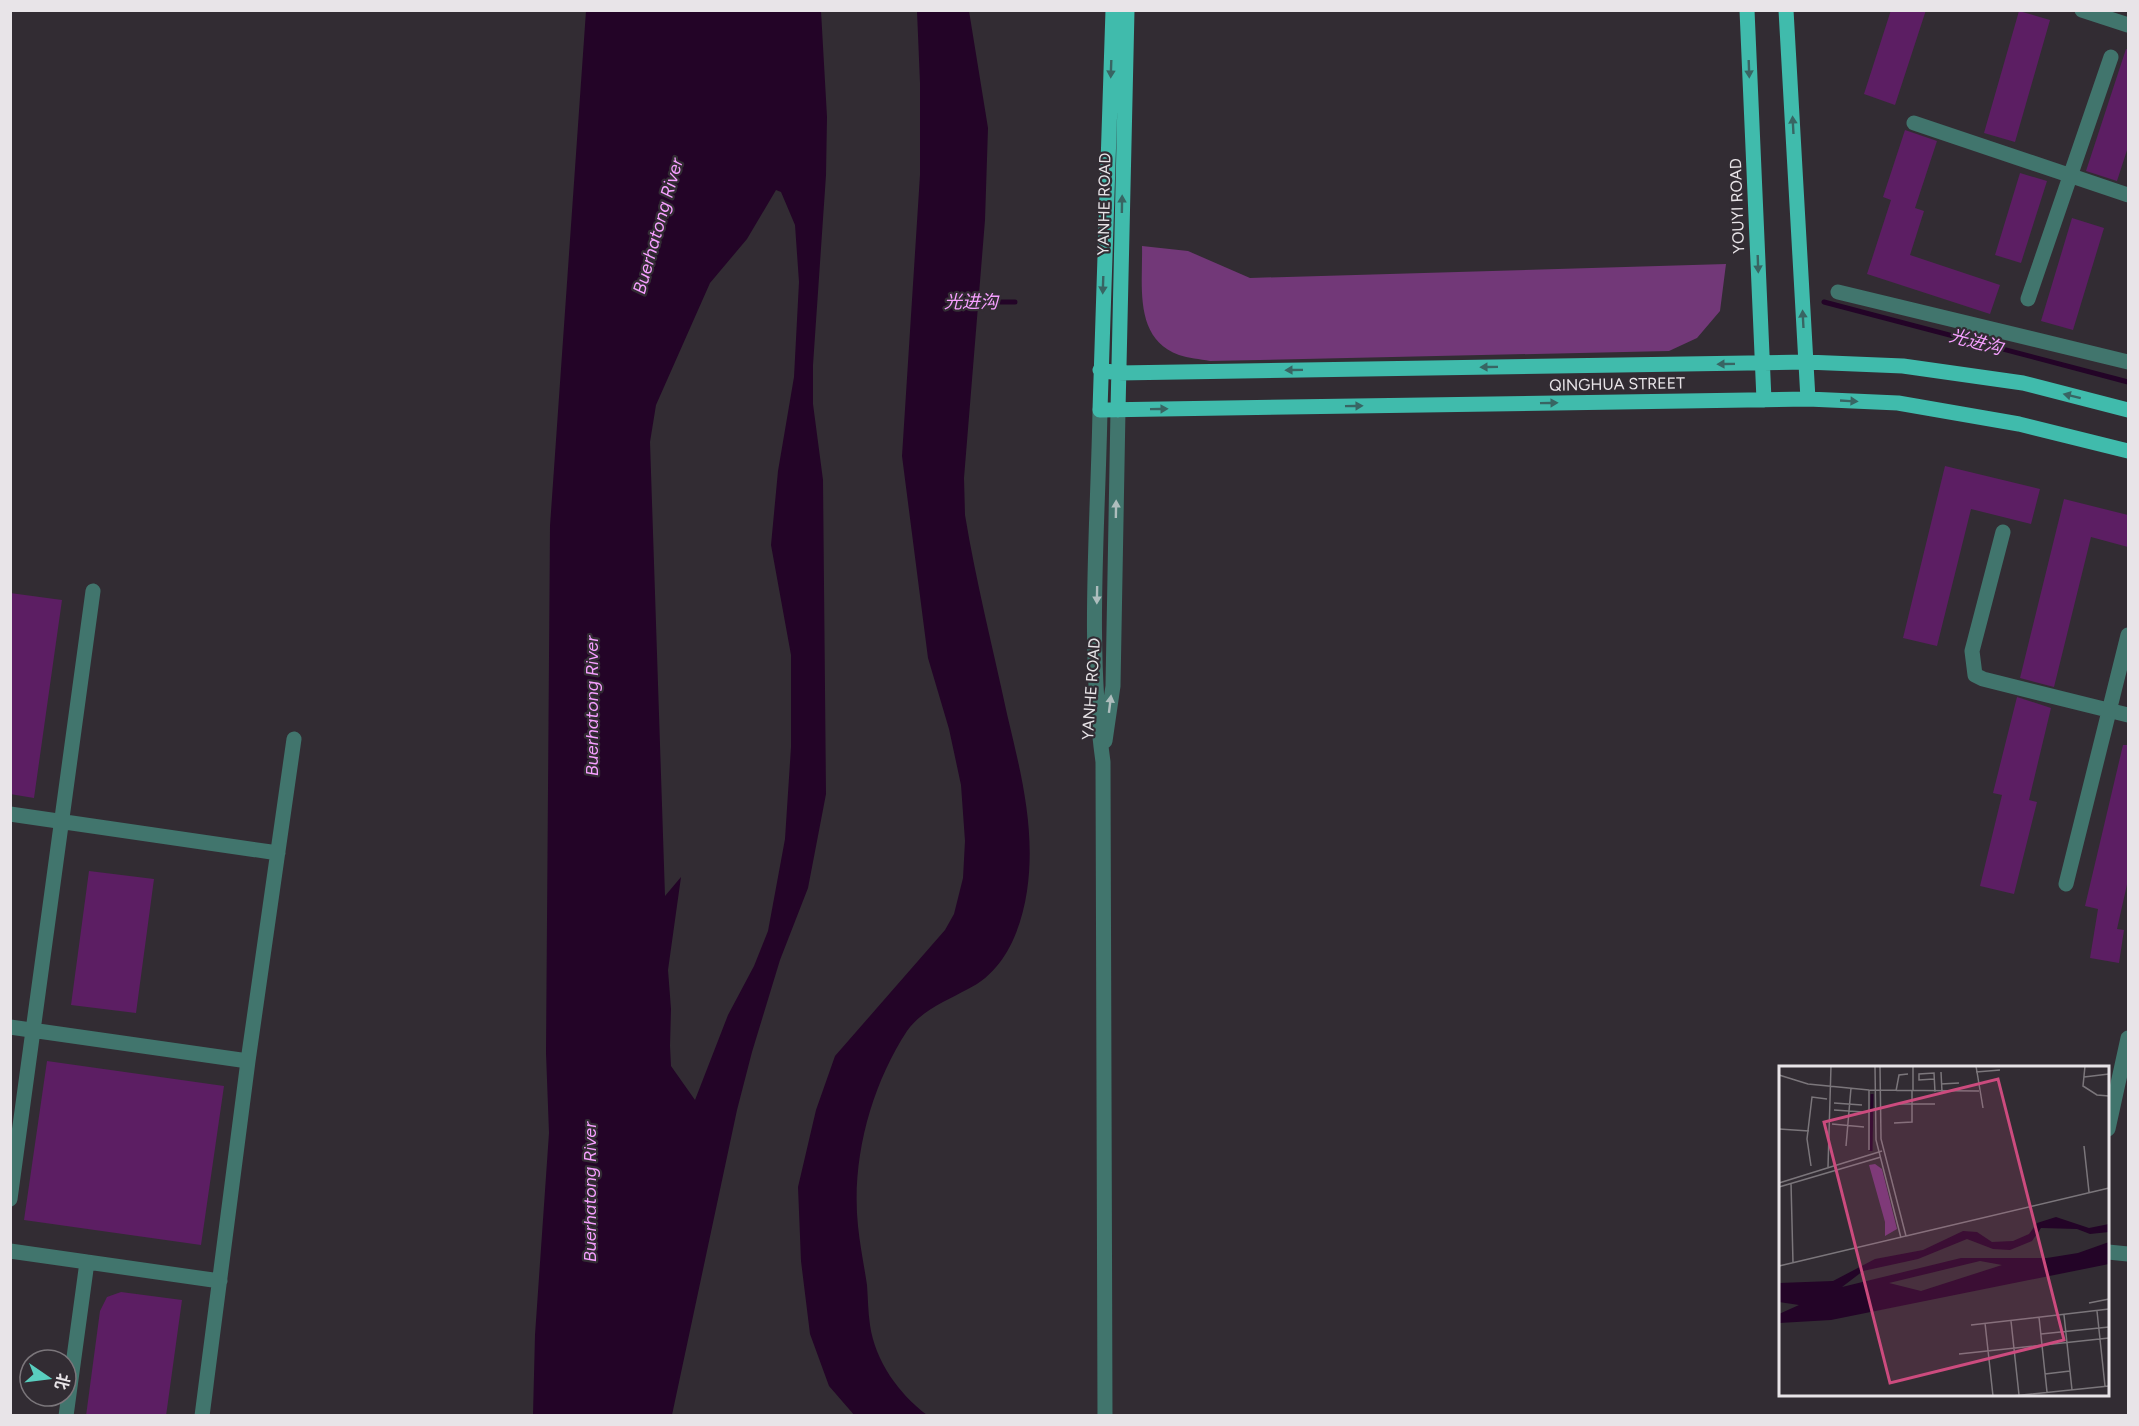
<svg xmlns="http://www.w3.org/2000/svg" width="2139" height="1426" font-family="Figtree,'Noto Sans SC',sans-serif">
<rect width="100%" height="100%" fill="#322c33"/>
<path fill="#723878" d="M1142,246L1188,251L1250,278L1726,264L1720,311L1697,338L1669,351L1210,361C1200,359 1188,358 1179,355C1133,338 1143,285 1142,246Z"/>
<path fill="#230427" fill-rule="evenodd" d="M586,11H821L827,117L826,175L813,365V404L823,480L826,794L808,888L780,960L752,1052L737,1110L672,1415H533L535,1335L549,1133L546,1053L550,526ZM776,190L781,192L795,225L799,282L794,377L778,471L771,545L791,655V747L785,839L768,931L754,966L728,1015L695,1100L671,1066L670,1046L671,1009L668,970L681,877L665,896L650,442L656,405L710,283L747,239Z
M917,11H969L988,128L985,220L964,478L965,515C976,582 993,648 1007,714C1021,773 1036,830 1027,891C1021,930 1005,971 968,989C946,1001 922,1010 907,1031C871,1086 851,1160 858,1226C860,1246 864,1265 867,1285C868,1298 868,1312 870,1325C875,1361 899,1394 927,1415L855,1416L829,1386L810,1334L801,1261L798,1187L816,1110L835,1056L945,930L954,914L963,878L965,841L961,785L949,729L928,658L902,456L920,175V83Z"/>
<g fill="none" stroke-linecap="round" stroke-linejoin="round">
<path stroke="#230427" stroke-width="5" d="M972,302H1015
M1824,302L2128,382"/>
</g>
<path fill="#5c1e63" d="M1891,10H1926L1895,105L1864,94Z
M2019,11L2050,20L2015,142L1984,133Z
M2126,49L2128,50V147L2117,181L2086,171Z
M1905,130L1937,141L1915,208L1924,211L1910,255L2000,285L1990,314L1867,274L1891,200L1883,197Z
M2020,173L2047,181L2021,263L1995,255Z
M2072,218L2104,228L2073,330L2041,321Z
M1945,466L2040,489L2031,524L1971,509L1937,646L1903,638Z
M2064,499L2128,515V547L2091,537L2054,687L2020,678Z
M10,593L62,600L34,798L10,794Z
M2017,697L2051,708L2029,800L2037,802L2014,894L1980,886L2002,795L1993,793Z
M2123,745H2128V880L2117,929L2124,930L2119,963L2090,958L2098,909L2085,906Z
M89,871L154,879L136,1013L71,1005Z
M47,1061L224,1086L201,1245L24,1220Z
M121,1292L182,1300L166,1416H86L100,1311L107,1297Z"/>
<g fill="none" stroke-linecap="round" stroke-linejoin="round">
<path stroke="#41756d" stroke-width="15" d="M2082,10L2128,25
M1914,123L2128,195
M1838,292L2128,362
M2028,299L2111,57
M1100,410C1098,526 1087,647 1103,762L1105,1416
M2003,532L1972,651L1975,675L1983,679L2128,715
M1105,741L1113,686L1118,410
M10,814L278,853
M2066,884L2128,635
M10,1027L248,1061
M2108,1129L2128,1038
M10,1199L93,591
M10,1251L220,1281
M2108,1252L2128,1254
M66,1416L87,1262
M202,1416L248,1061L294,739"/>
<path stroke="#40bbac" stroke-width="15" d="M1113,10L1100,410L1808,399L1898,403L2019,424L2128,451
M1747,10L1764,400
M1786,10L1808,399
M1100,370L1118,373L1806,362L1903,366L2023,383L2128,410
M1118,410L1127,10"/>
</g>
<defs><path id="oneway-solid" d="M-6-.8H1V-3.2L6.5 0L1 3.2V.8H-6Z" transform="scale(1.5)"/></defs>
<g fill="#386563">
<use href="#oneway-solid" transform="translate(1111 69) rotate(92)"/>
<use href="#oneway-solid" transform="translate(1749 69) rotate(88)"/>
<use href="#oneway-solid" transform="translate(1793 125) rotate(-93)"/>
<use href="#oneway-solid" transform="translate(1122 204) rotate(-89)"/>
<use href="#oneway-solid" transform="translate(1758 264) rotate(88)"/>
<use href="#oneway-solid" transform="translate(1103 285) rotate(92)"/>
<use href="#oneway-solid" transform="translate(1803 319) rotate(-93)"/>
<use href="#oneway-solid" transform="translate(1726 364) rotate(179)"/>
<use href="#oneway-solid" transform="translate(1489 367) rotate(179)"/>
<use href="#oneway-solid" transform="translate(1294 370) rotate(179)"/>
<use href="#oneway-solid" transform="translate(2072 396) rotate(-166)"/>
<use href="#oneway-solid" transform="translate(1849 401) rotate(3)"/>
<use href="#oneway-solid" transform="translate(1549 403) rotate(-1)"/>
<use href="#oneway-solid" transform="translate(1354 406) rotate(-1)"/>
<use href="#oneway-solid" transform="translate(1159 409) rotate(-1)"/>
</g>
<g fill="#aebdbd">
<use href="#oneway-solid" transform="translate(1116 509) rotate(-89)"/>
<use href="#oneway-solid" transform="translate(1097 595) rotate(91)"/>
<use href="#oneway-solid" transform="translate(1110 704) rotate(-83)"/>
</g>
<g text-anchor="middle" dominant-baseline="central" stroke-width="4.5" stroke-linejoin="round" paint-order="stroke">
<g font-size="16" fill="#e8e4e8" stroke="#322c33">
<text transform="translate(1104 204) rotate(-89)">YANHE ROAD</text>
<text transform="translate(1737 206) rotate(-92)">YOUYI ROAD</text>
<text transform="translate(1617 384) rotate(-1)">QINGHUA STREET</text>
<text transform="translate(1091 689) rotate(-86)">YANHE ROAD</text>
</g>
<g font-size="18" font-style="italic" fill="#f69fff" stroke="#322c33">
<text transform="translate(658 226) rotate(-74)">Buerhatong River</text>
<text x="971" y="302">光进沟</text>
<text transform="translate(1976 342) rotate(15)">光进沟</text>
<text transform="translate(592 706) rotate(-90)">Buerhatong River</text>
<text transform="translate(590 1192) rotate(-90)">Buerhatong River</text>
</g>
</g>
<g transform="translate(1779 1066)">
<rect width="330" height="330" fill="#322c33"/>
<path d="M96,98L103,103L118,163L106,170V156L90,99Z" fill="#723878"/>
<path d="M277,151L310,162L330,158V166L311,168L298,163L262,162L253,175L231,184L214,183L188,173L139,193L84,205L63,221L182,192H268L299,187L330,176V198L52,254L0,257V248L20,239L0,236V217L54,215L96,193L144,184L184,165L198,166L213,176L234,175L250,168L258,157ZM201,195L223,199L142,225L110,217Z" fill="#230427" fill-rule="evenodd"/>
<path fill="none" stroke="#230427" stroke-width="3" d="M92,85L93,28"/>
<path fill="none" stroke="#7b767b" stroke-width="1.5" d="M96,0L97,74L122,172M134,0V25M197,0L204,42M306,0L304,20L318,29L330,30M162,6L163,26M197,6L221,4M0,9L29,18L90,24L200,25M305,11L330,8M155,13L140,14V8L155,7L156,26M162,18L180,17M90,24V84M117,25L120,9L129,8M55,37L83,39M116,38H156M55,44L84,46M115,57L133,56V25M53,58L85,61M0,63L30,65M67,80L72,22M305,80L310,126M32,100L28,73L33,31L48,33M49,101L52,0M0,117L103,85M12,117L14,197M0,121L102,91M127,170L330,122M0,200L127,170L102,73L101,0M310,237L330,233M318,245L326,320M285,249L293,324M260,251L268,326M232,255L240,329M206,257L214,330M192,259L330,243M262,268L330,261M180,288L330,272M266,308L291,305M233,330L330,320"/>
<path fill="#cc4b7e" fill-opacity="0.15" stroke="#cc4b7e" stroke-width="3" d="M219,13L285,274L111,317L45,56Z"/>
<rect width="330" height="330" fill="none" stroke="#e8e4e8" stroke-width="3"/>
</g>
<rect width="2139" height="1426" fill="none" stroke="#e8e4e8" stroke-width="24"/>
<g transform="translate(48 1378) rotate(104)"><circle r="28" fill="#322c33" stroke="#7b767b" stroke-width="1.5"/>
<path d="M0-4.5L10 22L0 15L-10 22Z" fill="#59cebf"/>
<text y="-9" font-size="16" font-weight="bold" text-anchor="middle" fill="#e8e4e8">北</text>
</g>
</svg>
